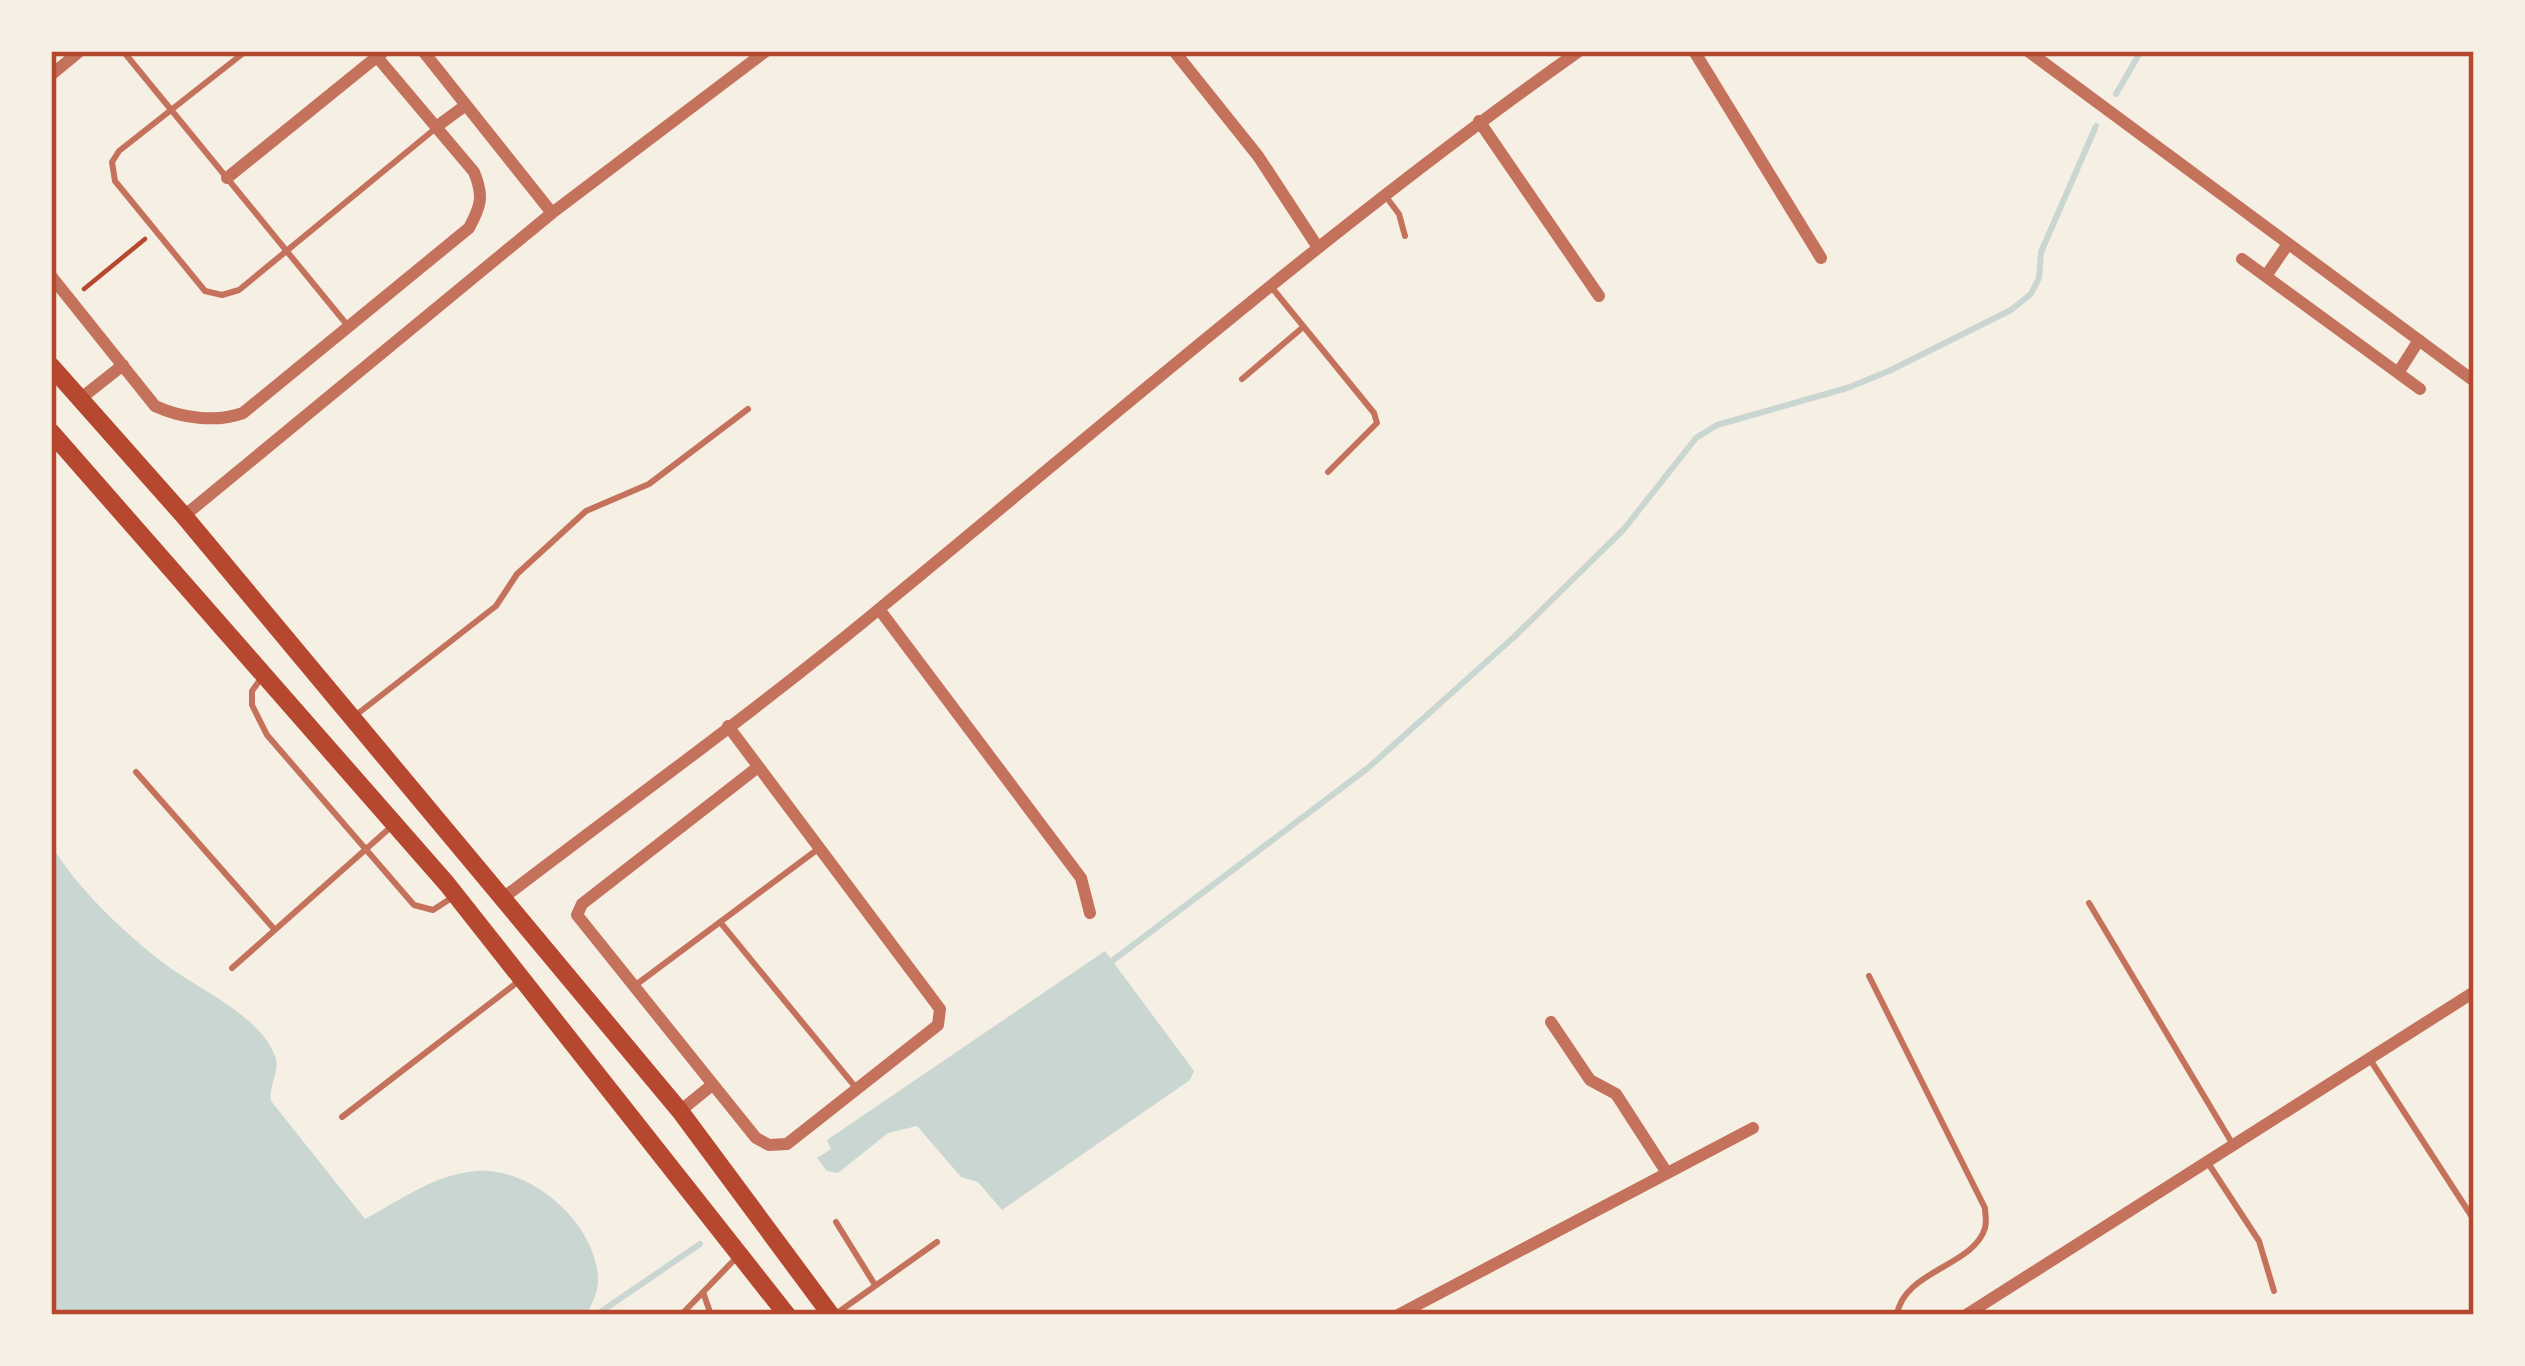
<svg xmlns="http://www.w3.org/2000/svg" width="2525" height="1366" font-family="Raleway,sans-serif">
<rect width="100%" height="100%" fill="#f6efe4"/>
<path fill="#c9d6d2" d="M51,845C78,889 120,929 161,961C193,987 260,1014 275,1056C281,1072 268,1085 271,1101L365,1219C401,1200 433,1175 476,1171C530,1166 597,1223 598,1280C598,1292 592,1304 586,1315H51Z
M1105,951L1194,1071L1190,1080L1002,1210L978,1182L961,1177L917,1126L888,1133L838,1173L827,1171L817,1158L831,1149L827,1140Z"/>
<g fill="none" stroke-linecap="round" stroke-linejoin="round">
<path stroke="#c9d6d2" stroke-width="6" d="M2116,94L2141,51
M1112,961L1368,768L1514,637L1624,529L1696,438L1717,425L1847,388L1889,371L2011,310L2031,294L2039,278L2041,252L2096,126
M596,1315L700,1244"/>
<path stroke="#b5482f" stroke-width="4.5" d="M84,289L145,239"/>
<path stroke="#c5725c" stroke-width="6" d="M123,51L348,326
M246,51L119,151L112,162L115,181L205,291L222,295L239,290L436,128
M1387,198L1399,214L1405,236
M1273,289L1374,413L1377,423L1328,472
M1242,379L1302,328
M262,677L252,691V705L267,735L414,905L433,910L453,897
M356,715L496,606L517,574L586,511L649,484L748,409
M136,772L275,930
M2089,903L2232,1143
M720,922L857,1089
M232,968L392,826
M1869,976L1985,1208C1985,1214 1987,1221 1985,1228C1974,1266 1903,1271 1897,1315
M637,984L818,849
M2371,1061L2474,1220
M342,1117L519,981
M2208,1163L2259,1241L2274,1291
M836,1222L875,1285
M703,1292L711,1315
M837,1313L937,1242
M681,1315L737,1257"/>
<path stroke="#c5725c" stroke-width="12" d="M423,51L552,213
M1174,51L1258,156L1317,246
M1694,51L1821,258
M2028,51L2474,381
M51,75L80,51
M1479,121L1599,296
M436,127L466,105
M227,178L384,51
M2242,259L2420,389
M51,276L155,406C181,418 216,423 243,413L469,228C481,206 484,196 474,172L372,51
M2266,276L2288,244
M2398,373L2419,340
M80,399L123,365
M184,516L552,213L766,51
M879,609L1081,878L1090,913
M728,726L940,1009L938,1025L787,1144L769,1145L756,1138L577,915L582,904L758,767
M503,898C630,801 761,707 884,605C1113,417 1337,222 1579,51
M1551,1022L1590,1080L1616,1094L1667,1173
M680,1111L712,1085
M1398,1315L1753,1128
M1966,1315L2474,992"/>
<path stroke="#b5482f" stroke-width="18" d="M51,366L184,516L680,1111L831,1315
M51,432L447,884L787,1315"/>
</g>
<rect width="2525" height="1366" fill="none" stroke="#f6efe4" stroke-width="108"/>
<rect x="54" y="54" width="2417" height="1258" fill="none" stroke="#b5482f" stroke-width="4.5"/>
</svg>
